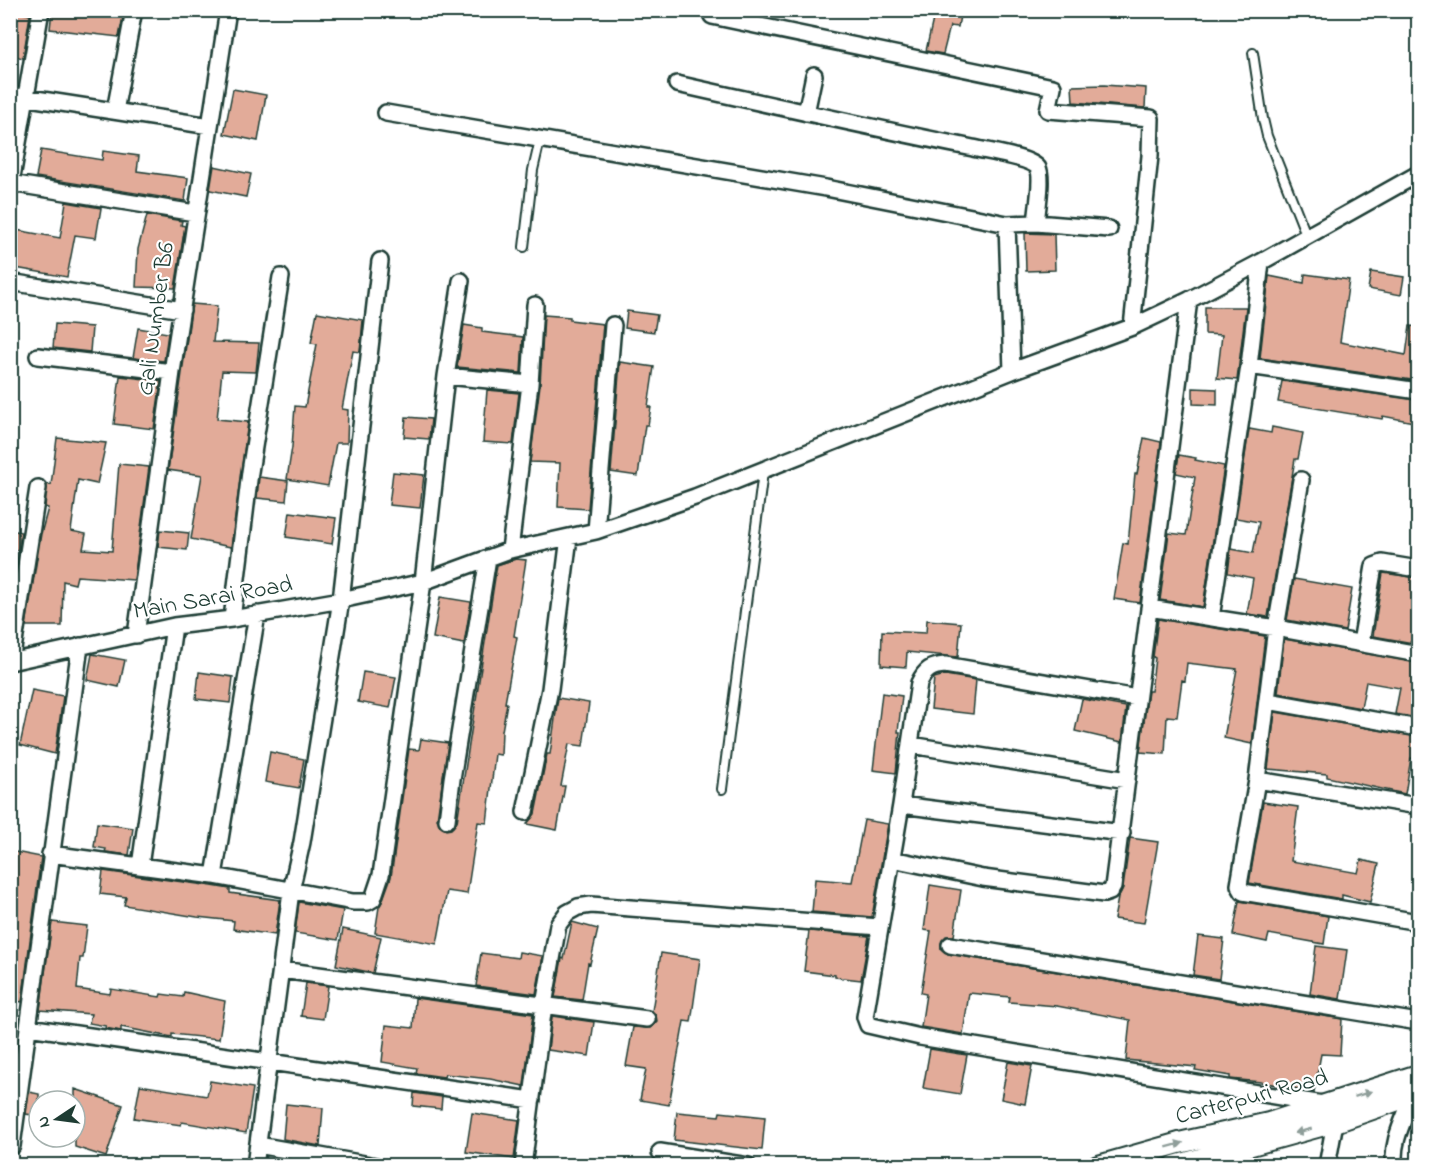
<svg xmlns="http://www.w3.org/2000/svg" width="1429" height="1176" font-family="'Indie Flower',sans-serif">
<rect width="100%" height="100%" fill="#fff"/>
<filter id="ink" filterUnits="userSpaceOnUse"><feTurbulence type="fractalNoise" baseFrequency=".0167" numOctaves="2"/><feDisplacementMap in="SourceGraphic" scale="12" xChannelSelector="R" yChannelSelector="G"/><feConvolveMatrix kernelMatrix="1 2 1 2 8 2 1 2 1" color-interpolation-filters="sRGB"/></filter>
<g filter="url(#ink)">
<path fill="#e2ab99" stroke="#1f3d34" stroke-width="1.5" d="M10,10L30,15L23,58L10,55Z
M52,10H69L123,17L119,37L50,29Z
M935,10H961L958,27L950,26L943,54L926,51Z
M1104,85L1146,88L1145,108L1073,102L1072,86Z
M233,89L266,95L258,141L224,134Z
M41,150L102,160L103,151L139,156L137,171L188,178L185,201L36,177Z
M214,166L251,174L246,197L210,190Z
M66,202L101,208L96,238L75,235L67,277L10,267V229L60,238Z
M147,215L182,221L181,225L185,226L175,288L136,287L138,249Z
M1025,233L1054,234L1055,270L1026,271Z
M1371,272L1404,277L1401,295L1368,289Z
M1305,274L1349,280L1340,342L1406,355L1410,326L1419,327V381L1260,358L1269,276L1304,283Z
M192,304L217,306L213,342L259,343L256,372L222,371L217,419L248,422L231,547L191,539L202,475L168,470Z
M1205,307H1246L1237,380L1217,378L1222,335L1205,334Z
M627,311L657,315L654,332L625,328Z
M317,312L363,320L360,352L353,351L342,409L348,410L347,443H336L328,486L287,479L292,447L295,406L305,407L317,344L311,343Z
M544,315L570,317V320L603,324L588,509L558,507L560,463L530,462L540,385Z
M55,324L92,327L90,352L53,348Z
M464,325L482,328V332L523,337L521,373L457,367Z
M138,328L168,333L164,361L133,358Z
M620,362L654,367L648,407H651L648,425H645L638,476L611,472Z
M120,376L161,381L154,429L114,424Z
M1282,381L1419,400V423L1383,416L1382,419L1278,402Z
M1193,388L1217,389V405L1193,404Z
M487,390L519,393L513,444L483,442Z
M406,417L431,419L429,439L404,437Z
M1272,427L1303,433L1298,459H1295L1268,617L1247,614L1253,578L1228,573L1231,549L1253,553L1259,522L1236,518L1249,429L1271,433Z
M57,438L106,443L97,484L78,480L71,531L86,534L83,549L112,551L119,464L149,467L134,580L77,576L75,584L63,581L62,626H26L41,534L48,508L45,507L47,484L51,485Z
M1144,438L1161,442L1140,603L1114,599L1123,543L1128,544L1135,474H1137Z
M1179,455L1196,458L1195,460L1224,466L1203,607L1160,600L1169,533L1186,535L1195,477L1176,473Z
M393,472L424,475L420,508L389,505Z
M259,477L288,481L286,501L257,498Z
M290,512L336,518L332,544L286,537Z
M10,530L21,532L18,550H10Z
M160,530L189,533L187,550L158,547Z
M516,559L526,560L514,636L517,637L505,703H507L502,731L501,755L495,754L487,823L478,822L467,894L447,891L437,944L375,933L379,907L382,902L391,877L409,749L419,750L421,739L448,743L437,819L441,827L446,830L451,829L457,822L497,565Z
M1383,573L1419,578V644L1373,636Z
M1294,579L1352,589L1345,631L1287,620Z
M440,597L471,602L464,644L433,638Z
M1158,619L1265,636L1252,744L1224,738L1237,669L1187,663L1185,681L1182,680L1177,717L1167,716L1165,754L1140,752L1148,691H1151L1155,658L1153,657Z
M927,620L961,623L958,657L907,652L906,667L881,665L882,631L926,633Z
M1284,639L1419,663L1418,718L1395,714L1400,688L1366,682L1361,708L1278,693Z
M92,654L125,660L119,687L87,680Z
M199,672L233,677L230,703L196,699Z
M363,672L396,677L390,708L358,702Z
M945,675L976,680L973,714L931,709L934,678Z
M32,690L63,696L55,754L20,745Z
M882,693L902,696L898,732H900L896,773L873,770Z
M558,698L589,703L583,746L569,744L561,786H565L557,830L527,824L535,814L547,754H550Z
M1082,699L1126,707L1122,742L1075,731Z
M1275,712L1419,737V759L1411,758L1405,794L1327,777V774L1268,769Z
M270,752L304,759L299,788L265,782Z
M1263,802L1298,807L1291,861L1358,873L1361,860L1379,864L1370,902L1342,895V899L1249,883Z
M864,820L888,824L872,917L812,912L815,879L852,882Z
M97,823L133,828L129,855L105,852L106,849L94,847Z
M1130,838L1158,842L1144,923L1114,919L1118,898L1123,888Z
M10,851L41,857L22,1002L10,1000Z
M103,871L212,886L230,889V893L280,900L275,935L233,929L234,921L197,917L124,905L126,897L100,894Z
M930,885L961,890L954,936H946L941,943V949L948,954L1342,1019L1340,1055L1321,1054L1314,1092L1261,1082L1230,1079V1076L1195,1070L1196,1067L1126,1060L1130,1020L1057,1006L1009,1002L1010,997L969,993L963,1034L921,1027L926,994L921,993L931,931L924,930Z
M1239,901L1328,916L1324,944L1269,934L1267,942L1233,935Z
M299,902L343,910L338,940L295,933Z
M52,922L87,926L83,958H80L77,989L110,994L111,989L160,997L161,994L183,997L184,992L225,1001L219,1039L172,1034V1037L121,1027V1031L105,1028L106,1026L89,1023L91,1014L40,1010Z
M572,922L598,929L590,964L588,963L582,1000L555,997L562,958L564,959Z
M343,929L381,937L373,973L336,965Z
M809,931L869,936L861,980L835,977V975L804,971Z
M1198,936L1224,939L1219,979L1193,975Z
M1316,946L1347,950L1340,999L1310,994Z
M519,952L543,956L536,994L476,986L481,953L518,958Z
M661,953L700,959L691,1022L684,1021L669,1105L640,1100L646,1069L626,1066L633,1027L650,1028L657,1021L656,1015L652,1011Z
M306,983L328,986L323,1019L301,1016Z
M415,998L533,1014L524,1086L490,1079L445,1074L444,1077L416,1073L417,1068L382,1062L386,1025L413,1028Z
M552,1016L594,1022L589,1056L548,1050Z
M930,1049L967,1055L960,1094L923,1088Z
M1008,1062L1032,1066L1025,1104L1001,1099Z
M210,1081L253,1088L246,1133L182,1122L181,1125L134,1118L140,1085L207,1096Z
M75,1089L123,1105L106,1157L75,1147Z
M29,1092L39,1094V1116L26,1114Z
M414,1093L442,1097L441,1109L413,1106Z
M286,1104L323,1108L320,1146L283,1139Z
M677,1112L719,1116L720,1112L765,1117L762,1150L674,1140Z
M472,1113L519,1120L514,1159L466,1152Z"/>
<g fill="none" stroke-linecap="round" stroke-linejoin="round">
<g stroke="#1f3d34" stroke-width="12">
<path id="service" d="M1253,53L1263,119L1267,136L1307,237
M524,247L533,170L540,140
M722,789L763,472"/>
</g>
<g stroke="#1f3d34" stroke-width="20">
<path id="minor" d="M712,16L1053,87L1048,110L1151,118L1150,156L1132,327
M677,84C775,106 874,128 973,148C985,151 1032,158 1038,168C1043,177 1037,211 1036,223
M10,95L210,126
M115,111L134,10
M386,113L826,188L1007,224L1036,223L1109,229
M806,113L814,75
M10,183L195,213
M10,189L41,10
M1007,224L1012,371
M10,282L182,310
M38,356L172,372
M1249,366L1418,391
M446,376L530,384
M1301,480L1276,628L1257,780L1239,885L1243,892L1418,922
M596,531L613,325
M510,550L530,384L535,305
M1149,608L1276,628L1418,654
M1211,618L1249,366L1261,262
M232,619L250,472L281,277
M136,635L172,372L228,10
M1361,643L1374,566L1382,563L1418,569
M10,662L174,626L232,619L341,600L423,582L510,550L596,531L695,497L1012,371L1132,327L1189,300L1261,262L1418,174
M11,662L38,488
M1137,698L945,665C931,666 925,670 919,683L901,805L865,1017L868,1025L920,1037L1323,1104
M1268,701L1418,728
M911,745L1127,780
M1257,780L1418,806
M901,805L1122,833
M525,812L550,689L569,537
M447,820L452,779L488,558
M50,854L214,876L353,902H368L373,899L381,875L423,582L446,376L461,281
M892,859L983,878L1104,894L1110,892L1113,887L1189,300
M140,866L174,626
M214,876L257,614
M950,945L1418,1022
M281,970L647,1019
M28,1027L532,1100
M258,1145L376,1166
M12,1146L80,646
M660,1152L748,1166
M255,1166L291,891L302,842L341,600L380,261
M523,1166L544,1005L558,925L567,913L578,907L591,905L879,927
M1327,1166L1335,1122
M1395,1166C1390,1143 1406,1116 1413,1095"/>
</g>
<g stroke="#1f3d34" stroke-width="24">
<path id="secondary" d="M1098,1166L1179,1143L1269,1123L1418,1075
M1175,1166L1335,1122L1418,1093"/>
</g>
<use href="#service" stroke="#fff" stroke-width="8"/>
<use href="#minor" stroke="#fff" stroke-width="15"/>
<use href="#secondary" stroke="#fff" stroke-width="20"/>
</g>
<defs><path id="oneway-solid" d="M-6-.8H1V-3.2L6.5 0L1 3.2V.8H-6Z" transform="scale(1.5)"/></defs>
<g fill="#8f9e9a">
<use href="#oneway-solid" transform="translate(1363 1094) rotate(-18)"/>
<use href="#oneway-solid" transform="translate(1303 1131) rotate(165)"/>
<use href="#oneway-solid" transform="translate(1175 1145) rotate(-15)"/>
</g>
</g>
<g text-anchor="middle" dominant-baseline="central" stroke-width="4.5" stroke-linejoin="round" paint-order="stroke">
<g font-size="24" fill="#1f3d34" stroke="#fff">
<text transform="translate(157 319) rotate(-82)">Gali Number B6</text>
<text transform="translate(213 599) rotate(-10)">Main Sarai Road</text>
<text transform="translate(1252 1098) rotate(-15)">Carterpuri Road</text>
</g>
</g>
<rect width="1429" height="1176" fill="none" stroke="#fff" stroke-width="36"/>
<rect x="18" y="18" width="1393" height="1140" fill="none" stroke="#1f3d34" stroke-width="2" filter="url(#ink)"/>
<g transform="translate(57 1119) rotate(257)"><circle r="28" fill="#ffffff" stroke="#a5b1ae" stroke-width="1.5"/>
<path d="M0-4.5L10 22L0 15L-10 22Z" fill="#1f3d34"/>
<text y="-9" font-size="16" font-weight="bold" text-anchor="middle" fill="#1f3d34">N</text>
</g>
</svg>
